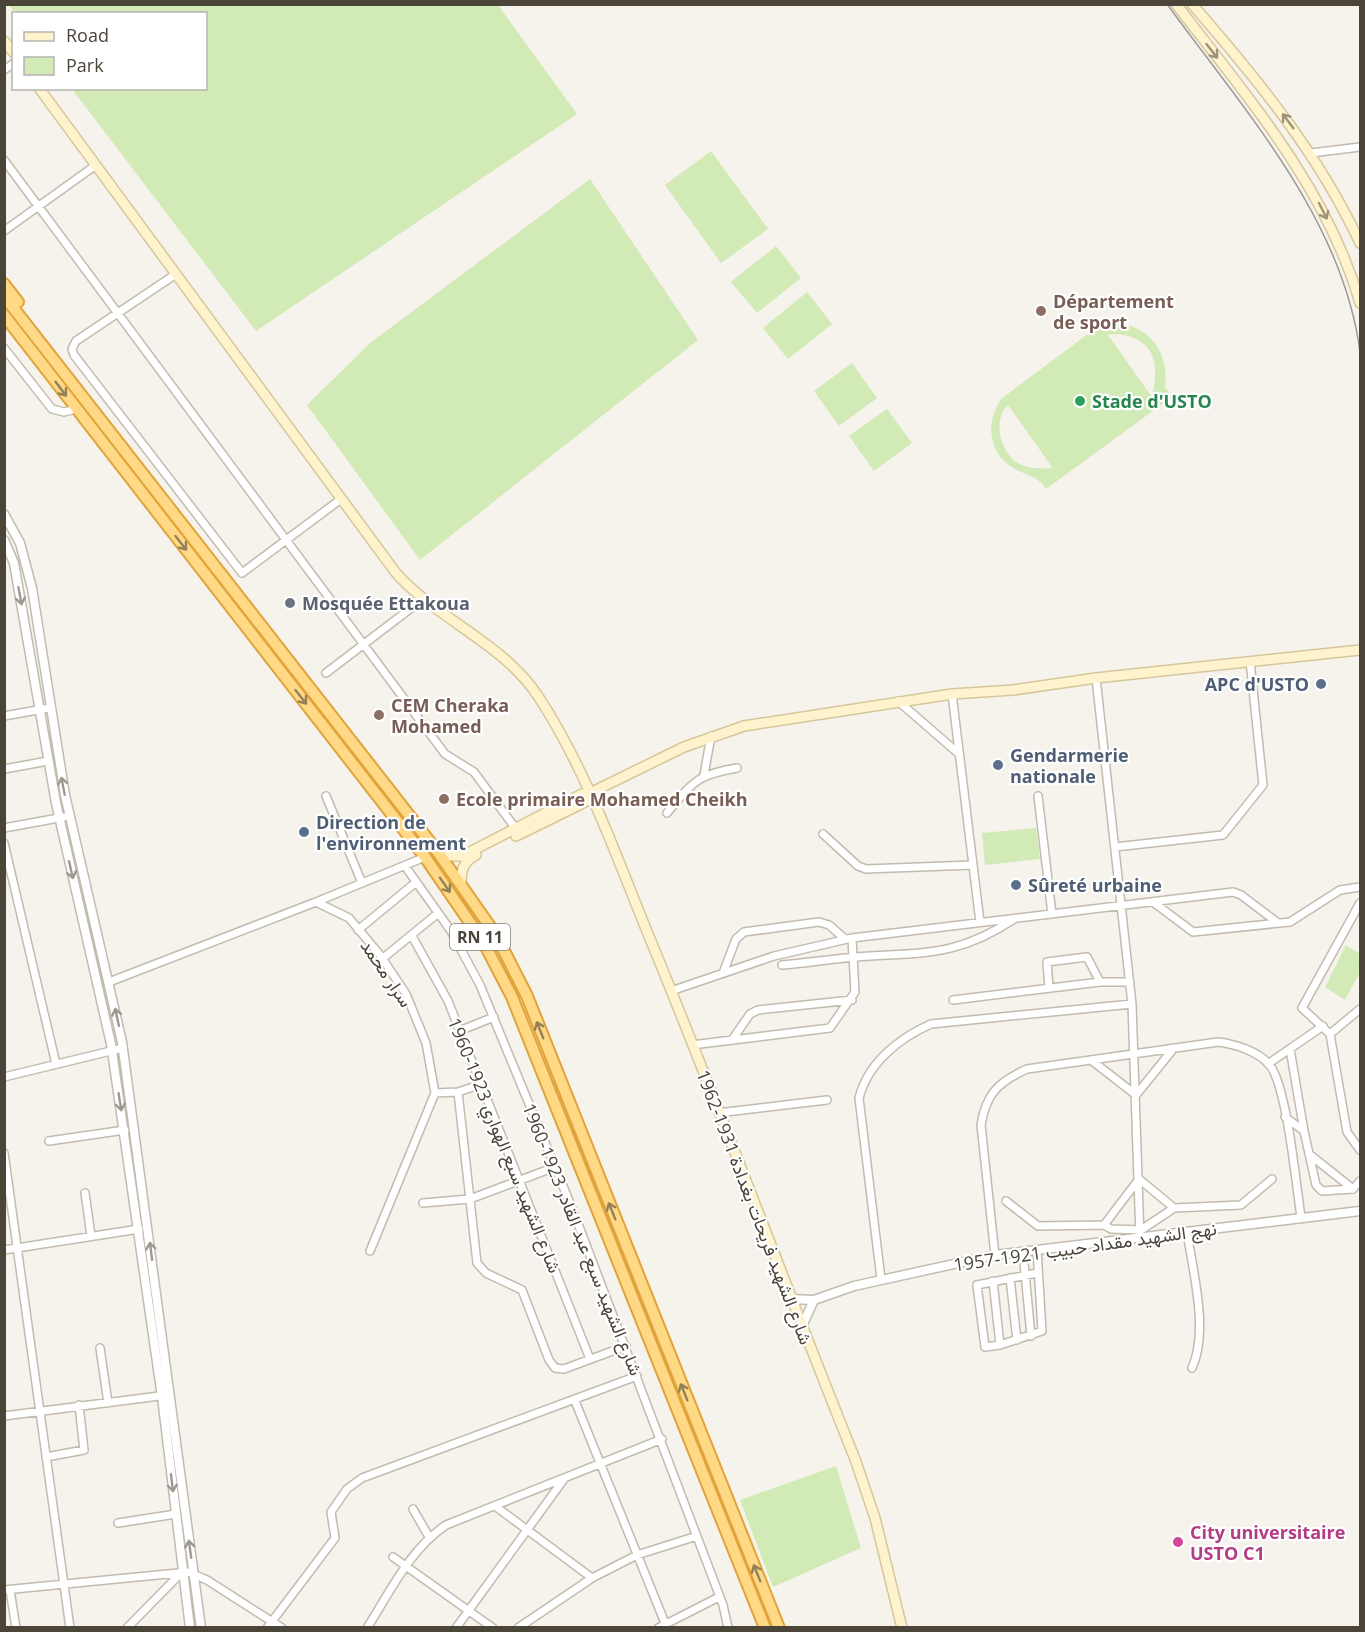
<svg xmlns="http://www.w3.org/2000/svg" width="1365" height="1632" font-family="'Open Sans',Vazirmatn,sans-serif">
<rect width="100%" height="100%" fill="#f6f3ec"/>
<path fill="#d2eab5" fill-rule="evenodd" d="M9,5H498L577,114L256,331L72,89L206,88V14H16Z
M711,151L768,229L721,263L665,185Z
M590,179L698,340L420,560L307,405L370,343Z
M776,246L801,278L757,313L731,282Z
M807,292L832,324L788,359L763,328Z
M1120,323C1153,329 1169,355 1165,387L1172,397L1046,489C1038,476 1028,476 1015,469C988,454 985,424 1001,399L1100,325ZM1118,334C1157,340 1159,364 1152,397L1108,335ZM1008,405L1052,467V468C1040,469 1025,469 1015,461C999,448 993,420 1008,405Z
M852,363L877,398L839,426L814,391Z
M887,409L912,443L874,471L849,436Z
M1036,828L1040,859L985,865L982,833Z
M1346,945L1360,954V972L1345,1000L1325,987Z
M836,1466L861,1548L773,1587L740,1500Z"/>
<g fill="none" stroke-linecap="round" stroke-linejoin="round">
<g stroke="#c2bbae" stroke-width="10">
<path id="minor" d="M4,70L14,63
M1311,153L1360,147
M4,160L445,754L474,772L516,829
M4,231L96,165
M176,274L76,341L72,349L74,355L242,573L341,499
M4,348L52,409L64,412L76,409
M326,673L423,599
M1096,678L1132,1004L1140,1238
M952,694L980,922
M898,701L958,753
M4,716L49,708
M4,769L48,761
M704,775L711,736
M326,796L362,883
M1038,796L1052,914
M667,813C693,782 696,775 737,768
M4,828L64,817
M823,834L858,866L866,869L973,865
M4,843L56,1064
M1115,847L1223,835L1263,785L1250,661
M405,866L451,931L480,985L572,1208L723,1605L728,1628
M1153,902L1193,932L1290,922L1340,890L1360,887
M358,930L415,883
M412,936L448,1001L590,1359
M382,959L437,914
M782,965C807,963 831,959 856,957C922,952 955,958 1014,919
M723,973L736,939L744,932L819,922L829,925L845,939
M109,982L316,902
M1049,988L1047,962L1087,957L1100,982
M671,991L774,956L852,938L1233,892L1241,895L1278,923
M953,1000L1100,982H1130
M1360,1009L1330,1034L1347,1132L1360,1150
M459,1031L494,1017
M1330,1034L1302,1008L1360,903
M732,1040L750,1014L758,1010L852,1000
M692,1045L830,1028L855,992L852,938
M1290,1049L1304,1131
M1091,1060L1136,1095L1174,1048
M1268,1064L1323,1026
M4,1077L123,1048
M458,1092L477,1263L486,1273L522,1290L549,1360L555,1368L564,1369L626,1346
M435,1093L458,1092L479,1085
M718,1113L827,1100
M1285,1117L1304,1131L1316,1185L1322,1191L1353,1189L1360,1181
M49,1141L125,1130
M4,1153L70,1628
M1309,1154L1353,1189
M85,1193L91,1236
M1006,1201L1038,1226L1104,1225L1139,1179L1174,1208
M423,1203L470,1199L555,1167
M1104,1225L1111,1229L1141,1230L1174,1208L1241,1205L1272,1179
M1187,1232C1193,1272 1209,1331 1192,1368
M4,1250L139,1229
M1037,1250L1042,1331L1000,1345L985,1347L977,1285L1037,1273
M370,1251L435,1093L426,1043L406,994L380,955L349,918L316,902L425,857
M1023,1252L1031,1336
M995,1255L981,1125C986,1094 998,1082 1027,1069L1218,1042C1235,1044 1257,1051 1269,1064C1287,1085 1296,1185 1301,1217
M1010,1278L1017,1340
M881,1279L859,1098C868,1063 899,1038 931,1024L1132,1004
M993,1281L1000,1345
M100,1348L108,1403
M575,1401L667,1628
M4,1416L167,1395
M46,1457L84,1450L79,1405
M495,1506L592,1578
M413,1509L429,1537
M118,1523L176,1514
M393,1557L493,1628
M4,1590L188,1572L207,1580L282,1628
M10,1590L16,1628
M127,1628L182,1572
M267,1628L335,1538L331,1512L347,1489L362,1478L637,1376
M367,1628C390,1592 410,1549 446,1525L662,1439
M456,1628L564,1479
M518,1628L592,1578L637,1555L697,1536
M658,1628L719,1597"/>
</g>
<g stroke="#c2bbae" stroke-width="11">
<path id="tertiary" d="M4,514L20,543L32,588L65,795L122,1042L201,1628
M4,540L14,563L56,803L111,1044L162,1397L190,1628
M790,1299L814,1300L854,1286L995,1255L1360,1211
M802,1326L814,1300"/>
</g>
<g stroke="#d6c79b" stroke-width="12">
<path id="secondary" d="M1176,4C1248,98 1327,188 1360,303
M1192,4C1257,79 1318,153 1360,243
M4,41L14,53
M39,88L396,573C438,620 503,643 538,696C588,772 618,862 653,946C723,1116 786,1288 855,1459L875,1518L902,1628
M516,836L585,802L590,793
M437,851L448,856H462L582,794L590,793L684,747L744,726L952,694L1013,690L1096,678L1360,650
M461,884C461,870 463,862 476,855"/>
</g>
<g stroke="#e0a43c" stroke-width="14">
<path id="trunk" d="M4,284L18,302
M4,296L437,851L496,935L527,996L779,1628
M4,315L425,857L484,943L512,997L765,1628"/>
</g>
<use href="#minor" stroke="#fff" stroke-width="7"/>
<use href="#tertiary" stroke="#fff" stroke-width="8"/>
<use href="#secondary" stroke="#fff3cd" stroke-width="9"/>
<use href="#trunk" stroke="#ffd985" stroke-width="10"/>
<path stroke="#9a9a9a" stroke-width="1.5" d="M1167,4C1243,109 1343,219 1360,352"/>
</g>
<defs><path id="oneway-shaft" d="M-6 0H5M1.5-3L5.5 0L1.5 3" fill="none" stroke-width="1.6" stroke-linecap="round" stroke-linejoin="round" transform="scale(1.5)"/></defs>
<g stroke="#9c937c">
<use href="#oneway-shaft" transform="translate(1212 51) rotate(52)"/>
<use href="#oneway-shaft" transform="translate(1288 121) rotate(-127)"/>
<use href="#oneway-shaft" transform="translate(1323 211) rotate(63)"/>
</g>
<g stroke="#938057">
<use href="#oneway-shaft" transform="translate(61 389) rotate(53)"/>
<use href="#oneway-shaft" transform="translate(181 543) rotate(52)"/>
<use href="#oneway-shaft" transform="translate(301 697) rotate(52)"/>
<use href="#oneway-shaft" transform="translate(445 885) rotate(55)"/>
<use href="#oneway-shaft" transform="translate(540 1030) rotate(-112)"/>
<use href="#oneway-shaft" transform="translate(612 1211) rotate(-112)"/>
<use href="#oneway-shaft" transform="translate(684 1392) rotate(-112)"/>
<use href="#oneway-shaft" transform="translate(757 1573) rotate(-112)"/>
</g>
<g stroke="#9c9892">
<use href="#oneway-shaft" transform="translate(20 596) rotate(80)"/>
<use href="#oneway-shaft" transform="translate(63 786) rotate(-101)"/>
<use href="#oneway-shaft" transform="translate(71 870) rotate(77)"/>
<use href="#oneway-shaft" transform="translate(117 1017) rotate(-102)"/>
<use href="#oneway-shaft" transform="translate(120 1102) rotate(81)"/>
<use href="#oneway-shaft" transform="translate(151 1251) rotate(-97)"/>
<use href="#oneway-shaft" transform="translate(172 1483) rotate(83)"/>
<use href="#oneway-shaft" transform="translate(190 1549) rotate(-98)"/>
</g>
<g fill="#8d6e63" stroke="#fff" stroke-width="2">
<circle cx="1041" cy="311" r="6"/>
<circle cx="379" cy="715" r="6"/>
<circle cx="444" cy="799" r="6"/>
</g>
<circle fill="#2e9e5b" stroke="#fff" stroke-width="2" cx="1080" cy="401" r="6"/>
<circle fill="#6b7280" stroke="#fff" stroke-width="2" cx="290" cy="603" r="6"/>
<g fill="#5c6f8a" stroke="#fff" stroke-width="2">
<circle cx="1321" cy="684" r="6"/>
<circle cx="998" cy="765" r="6"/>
<circle cx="304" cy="832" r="6"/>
<circle cx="1016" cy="885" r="6"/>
</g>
<circle fill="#d1479c" stroke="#fff" stroke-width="2" cx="1178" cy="1542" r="6"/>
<g text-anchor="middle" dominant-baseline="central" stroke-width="4.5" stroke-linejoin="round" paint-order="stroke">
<rect fill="#fff" stroke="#817c74" stroke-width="1.5" x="450" y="924" width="60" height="26" rx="4.5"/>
<g font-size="16" font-weight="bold" fill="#4b4439">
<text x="480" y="937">RN 11</text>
</g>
<g font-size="18" font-weight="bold" fill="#785e54" stroke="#fff" text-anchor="start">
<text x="1053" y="301">Département<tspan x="1053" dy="21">de sport</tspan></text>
<text x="391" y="705">CEM Cheraka<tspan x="391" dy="21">Mohamed</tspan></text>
<text x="456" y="799">Ecole primaire Mohamed Cheikh</text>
</g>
<g font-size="18" font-weight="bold" fill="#27864d" stroke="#fff" text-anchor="start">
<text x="1092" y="401">Stade d'USTO</text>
</g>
<g font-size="18" font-weight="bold" fill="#5b616d" stroke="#fff" text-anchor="start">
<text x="302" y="603">Mosquée Ettakoua</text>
</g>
<g font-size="18" font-weight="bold" fill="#4e5e75" stroke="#fff" text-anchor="start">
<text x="1309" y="684" text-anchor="end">APC d'USTO</text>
<text x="1010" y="755">Gendarmerie<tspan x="1010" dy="21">nationale</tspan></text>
<text x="316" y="822">Direction de<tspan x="316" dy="21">l'environnement</tspan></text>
<text x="1028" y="885">Sûreté urbaine</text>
</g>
<g font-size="18" fill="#4b4439" stroke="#fff">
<text transform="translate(387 973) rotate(56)">سرار محمد</text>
<text transform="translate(505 1145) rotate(68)">شارع الشهيد سبع الهواري 1923-1960</text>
<text transform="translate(755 1207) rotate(69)">شارع الشهيد فريحات بغدادة 1931-1962</text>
<text transform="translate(583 1239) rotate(68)">شارع الشهيد سبع عبد القادر 1923-1960</text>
<text transform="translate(1085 1246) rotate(-8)">نهج الشهيد مقداد حبيب 1921-1957</text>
</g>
<g font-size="18" font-weight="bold" fill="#b23c85" stroke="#fff" text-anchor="start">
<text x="1190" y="1532">City universitaire<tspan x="1190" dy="21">USTO C1</tspan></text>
</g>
</g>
<rect width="1365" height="1632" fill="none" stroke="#4b4439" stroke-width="12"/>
<rect x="12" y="12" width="195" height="78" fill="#ffffff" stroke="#b7b4b0" stroke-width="1.5"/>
<rect x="24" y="32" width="30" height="9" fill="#fff3cd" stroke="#b7b4b0" stroke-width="1.5"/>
<text x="66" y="42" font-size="18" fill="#4b4439">Road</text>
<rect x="24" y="57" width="30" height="18" fill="#d2eab5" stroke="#b7b4b0" stroke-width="1.5"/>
<text x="66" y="72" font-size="18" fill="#4b4439">Park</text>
</svg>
